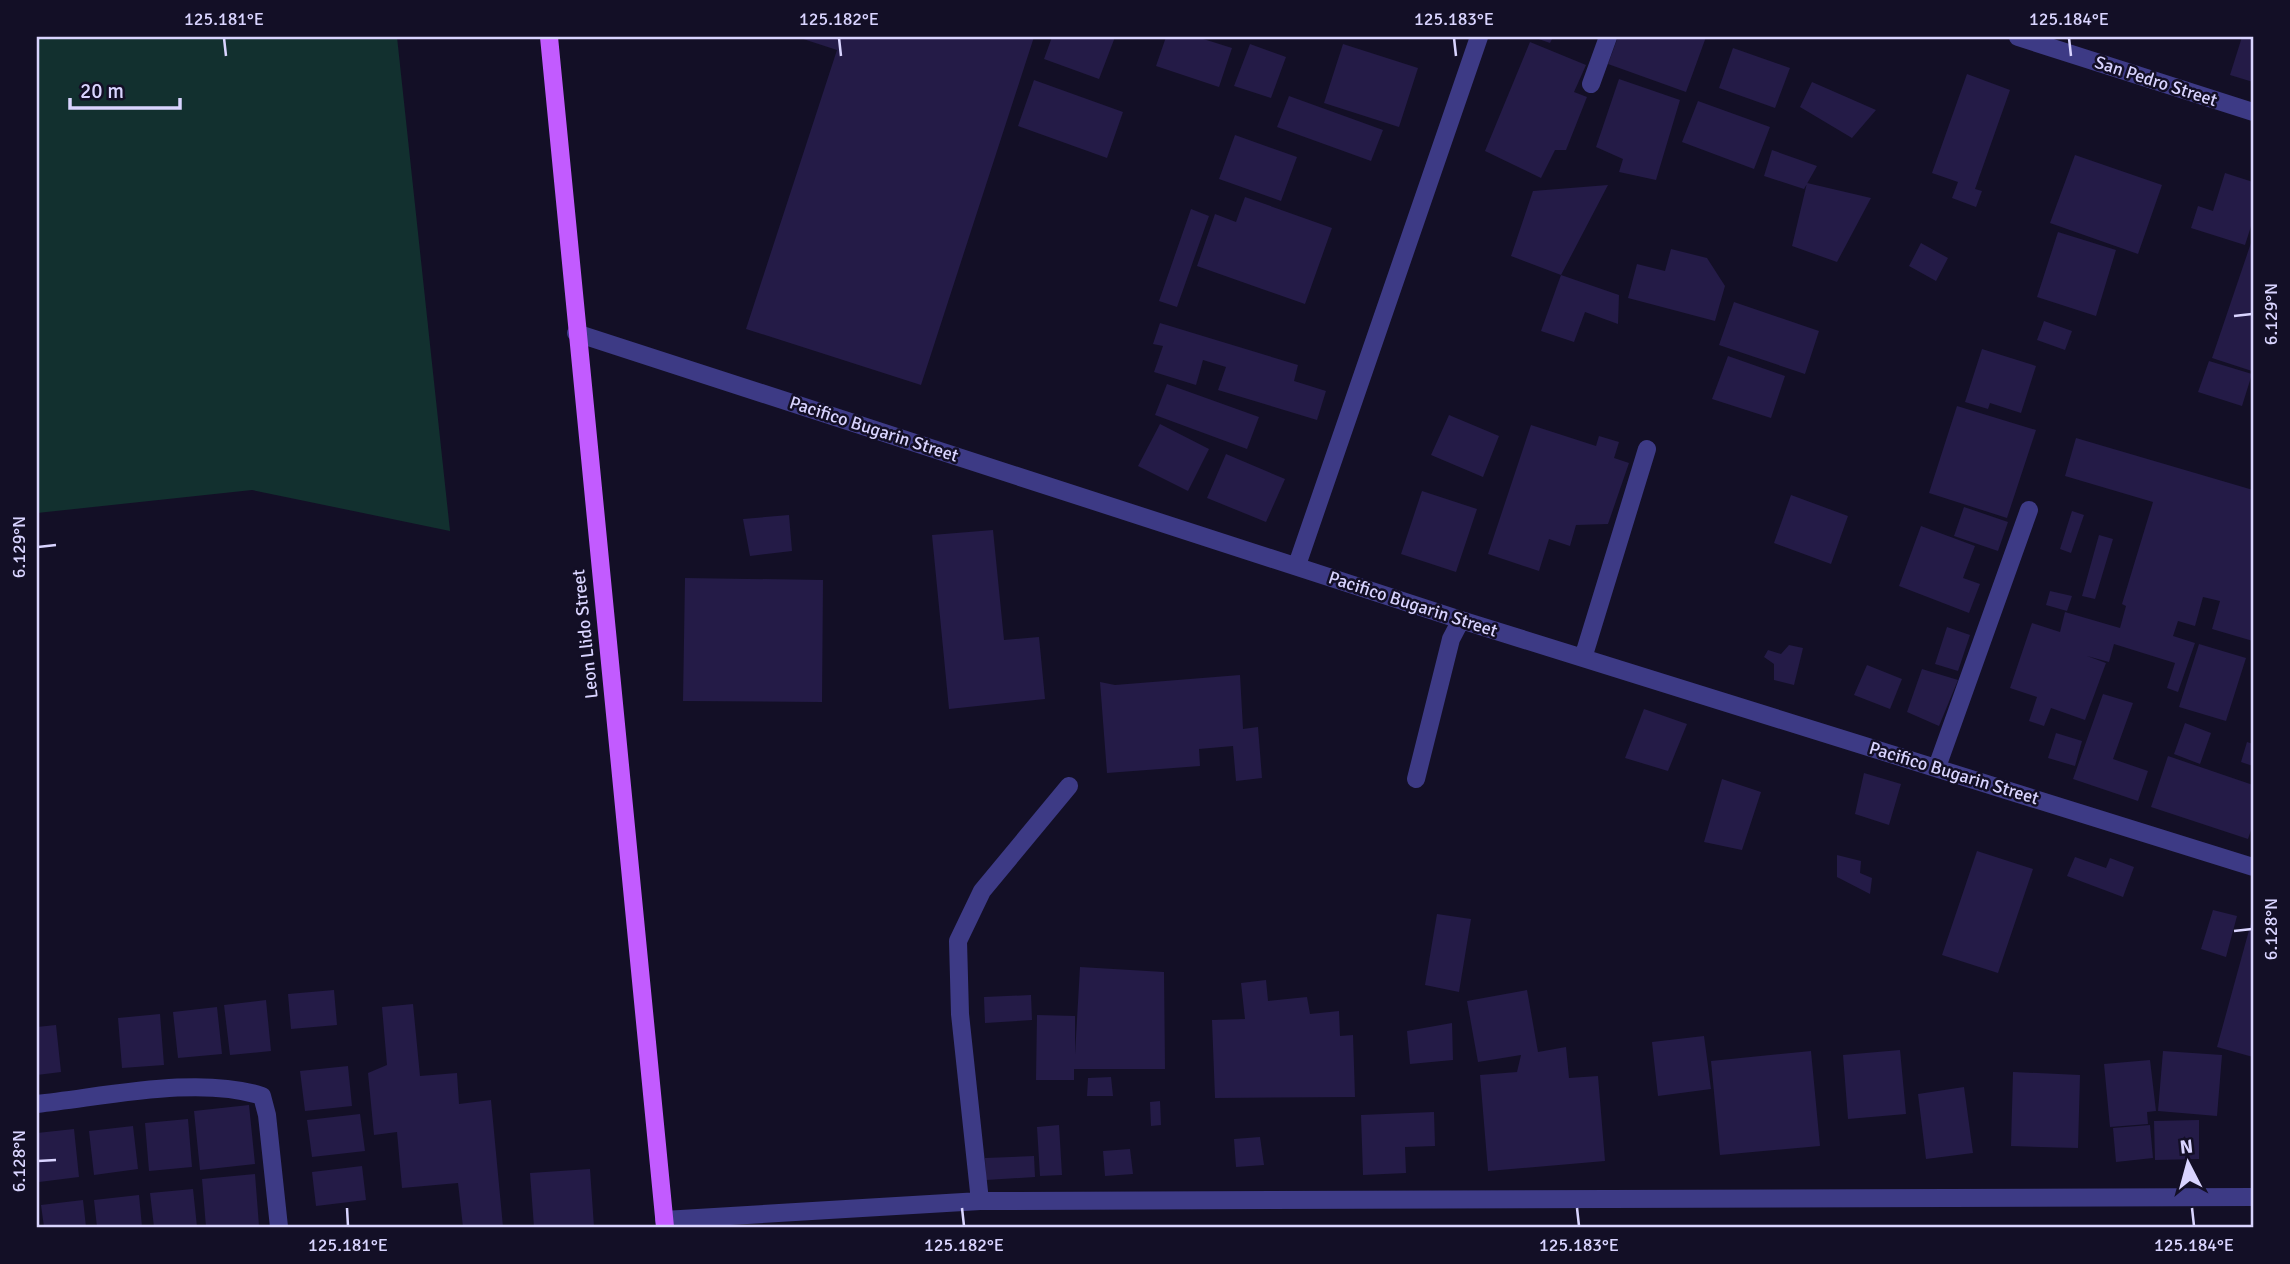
<svg xmlns="http://www.w3.org/2000/svg" width="2290" height="1264" font-family="Signika,sans-serif">
<rect width="100%" height="100%" fill="#130f26"/>
<path fill="#12302f" d="M37,37H397L450,531L252,490L37,513Z"/>
<path fill="#241b47" d="M797,37H1034L921,385L746,329L837,50Z
M1052,37H1115L1099,79L1044,59Z
M1166,37H1197L1232,48L1219,87L1156,66Z
M1533,37H1553L1550,43Z
M1618,37H1706L1686,92L1608,64Z
M2242,37H2253V82L2230,75Z
M1530,42L1586,65L1574,92L1587,97L1566,150H1555L1541,178L1485,151Z
M1250,44L1286,57L1271,98L1234,86Z
M1343,44L1418,68L1399,127L1324,103Z
M1733,48L1790,68L1775,108L1719,88Z
M1967,74L2010,90L1975,189L1982,191L1976,207L1952,198L1958,182L1932,173Z
M1619,79L1680,100L1656,180L1619,172L1623,159L1596,147Z
M1034,80L1123,112L1107,158L1018,126Z
M1812,82L1876,110L1852,138L1800,107Z
M1289,96L1383,130L1371,161L1277,127Z
M1698,101L1770,127L1754,169L1682,142Z
M1235,135L1297,157L1281,201L1219,179Z
M1772,150L1817,166L1804,189L1764,176Z
M2075,155L2162,185L2138,254L2050,223Z
M2225,173L2253,182V220L2245,245L2191,228L2198,206L2213,211Z
M1807,183L1871,198L1837,262L1792,246Z
M1608,185L1561,275L1511,256L1533,191Z
M1245,197L1332,228L1305,304L1197,266L1215,214L1236,222Z
M1191,209L1209,216L1177,307L1159,301Z
M2058,232L2116,250L2096,316L2037,297Z
M2253,237V367L2252,371L2212,358Z
M1921,243L1948,258L1936,281L1909,266Z
M1671,249L1707,258L1725,286L1715,321L1628,298L1637,264L1665,271Z
M1561,275L1619,295L1618,324L1585,312L1574,342L1541,331Z
M1734,302L1819,331L1805,374L1719,345Z
M2044,321L2072,331L2065,350L2037,340Z
M1160,323L1298,365L1294,381L1326,391L1317,420L1218,390L1226,367L1203,360L1196,385L1154,372L1163,346L1153,344Z
M1982,349L2036,366L2021,413L1990,403L1988,409L1965,402Z
M1728,356L1785,376L1771,418L1712,399Z
M2209,361L2252,374L2242,406L2198,392Z
M1167,384L1259,417L1247,449L1155,415Z
M1957,406L2036,430L2007,518L1929,493Z
M1449,415L1499,436L1483,477L1431,455Z
M1160,424L1209,449L1188,491L1138,466Z
M1531,425L1596,446L1599,436L1619,442L1614,458L1629,463L1608,524L1576,525L1570,546L1549,539L1539,571L1488,554Z
M2076,438L2253,490V641L2212,629L2220,601L2203,597L2195,626L2178,621L2173,636L2195,643L2178,692L2167,688L2175,663L2114,644L2109,662L2087,656L2106,663L2085,720L2051,708L2044,726L2029,721L2037,697L2010,688L2032,623L2060,632L2065,612L2120,628L2126,606L2122,604L2153,502L2065,476Z
M1226,454L1285,479L1266,522L1207,498Z
M1422,491L1477,509L1456,572L1401,554Z
M1791,495L1848,516L1831,564L1774,543Z
M1964,507L2008,522L1998,551L1954,536Z
M2072,511L2084,515L2071,553L2060,549Z
M789,515L792,551L750,556L743,519Z
M1921,526L1975,546L1963,578L1980,584L1969,613L1899,586Z
M993,530L1004,640L1039,637L1045,699L949,709L932,535Z
M2099,535L2113,539L2095,599L2082,596Z
M685,578L823,580L822,702L683,701Z
M2050,591L2072,596L2067,611L2046,605Z
M1947,627L1970,635L1958,671L1935,664Z
M2199,644L2246,658L2226,721L2179,707Z
M1789,645L1803,648L1794,685L1774,680V664L1764,657L1768,650L1781,654Z
M1867,665L1902,679L1890,709L1854,695Z
M1922,669L1958,680L1939,726L1907,712Z
M1240,675L1243,729L1258,727L1262,778L1236,781L1233,746L1199,749L1200,766L1107,773L1100,682L1115,685Z
M2103,694L2133,703L2113,759L2148,771L2138,801L2073,779Z
M1644,709L1687,724L1668,771L1625,758Z
M2185,723L2211,733L2200,764L2174,754Z
M2056,733L2082,741L2075,766L2048,758Z
M2247,742L2253,744V766L2241,762Z
M2168,756L2253,785V824L2248,839L2151,807Z
M1864,773L1901,784L1889,825L1855,814Z
M1722,779L1761,792L1742,850L1704,842Z
M1977,851L2033,869L1998,973L1942,955Z
M1837,855L1861,861L1860,873L1872,878L1870,894L1837,877Z
M2075,857L2106,868L2110,858L2134,867L2123,897L2067,876Z
M2213,910L2237,916L2226,957L2201,949Z
M1437,914L1471,919L1459,992L1425,985Z
M2251,923L2253,924V1057L2217,1047Z
M1080,967L1164,972L1165,1069H1074V1080H1036L1037,1015L1075,1016V1055Z
M1266,980L1268,1001L1307,997L1310,1014L1339,1011L1340,1036L1353,1035L1355,1097L1215,1098L1212,1020L1245,1019L1241,983Z
M334,990L337,1025L291,1029L288,994Z
M1527,990L1538,1052L1566,1047L1569,1078L1598,1076L1605,1161L1488,1171L1480,1075L1517,1072L1521,1055L1478,1062L1467,1001Z
M1031,995L1032,1020L985,1023L984,997Z
M266,1000L271,1051L230,1055L224,1005Z
M413,1004L420,1076L457,1073L459,1104L491,1100L503,1227H463L458,1183L402,1188L397,1132L374,1135L368,1073L387,1065L382,1007Z
M217,1007L222,1054L178,1058L173,1012Z
M160,1014L164,1065L122,1068L118,1018Z
M1452,1023L1453,1060L1410,1064L1407,1031Z
M56,1025L61,1072L37,1075V1027Z
M1704,1036L1711,1089L1658,1096L1652,1042Z
M1900,1050L1906,1114L1848,1119L1843,1055Z
M1811,1051L1820,1146L1720,1155L1711,1061Z
M2163,1051L2222,1055L2217,1116L2158,1111Z
M2150,1060L2156,1111L2147,1112L2148,1124L2110,1127L2104,1064Z
M348,1066L352,1106L305,1111L300,1071Z
M2013,1072L2080,1075L2078,1148L2011,1146Z
M1111,1077L1113,1096H1087L1088,1078Z
M1964,1087L1973,1153L1926,1159L1918,1094Z
M1160,1101L1161,1125L1151,1126L1150,1102Z
M249,1105L255,1164L200,1170L194,1111Z
M1434,1112L1435,1146L1405,1147L1406,1173L1363,1175L1361,1115Z
M360,1114L365,1151L312,1157L307,1120Z
M188,1119L192,1167L149,1171L145,1123Z
M2199,1120V1159L2155,1160L2154,1121Z
M1059,1125L1062,1175L1040,1176L1037,1127Z
M2150,1125L2153,1158L2116,1162L2113,1128Z
M133,1126L138,1169L94,1175L89,1131Z
M74,1129L79,1177L39,1182L37,1133Z
M1260,1137L1264,1165L1236,1167L1234,1139Z
M1130,1149L1133,1174L1105,1176L1103,1151Z
M1034,1156L1035,1177L986,1180L985,1158Z
M362,1166L366,1200L316,1206L312,1172Z
M590,1169L594,1227H534L530,1173Z
M255,1174L259,1226L206,1227L202,1179Z
M193,1189L197,1227H154L150,1193Z
M139,1195L142,1227H97L94,1200Z
M83,1200L86,1227H44L41,1205Z"/>
<g fill="none" stroke-linecap="round" stroke-linejoin="round">
<path stroke="#3d3a85" stroke-width="18" d="M2018,37L2253,112
M1591,84L1608,37
M576,333L1461,620L2253,867
M1297,565L1479,37
M1583,658L1647,449
M1937,767L2029,510
M1416,779L1451,639L1461,620
M37,1104C104,1097 198,1075 262,1096L267,1115L279,1227
M980,1201L960,1014L958,941L982,891L1069,786
M664,1220L980,1201L2253,1197"/>
<path stroke="#c25bff" stroke-width="18" d="M549,37L665,1227"/>
</g>
<path fill="none" stroke="#d9d4ff" stroke-width="2.5" d="M224,38L226,56M839,38L841,56M1454,38L1456,56M2069,38L2071,56M2234,316L2252,314M38,547L56,545M2234,931L2252,929M38,1161L56,1160M347,1208L348,1226M962,1208L964,1226M1577,1208L1579,1226M2192,1208L2194,1226"/>
<g text-anchor="middle" dominant-baseline="central" stroke-width="5" stroke-linejoin="round" paint-order="stroke">
<g font-size="18" fill="#d9d4ff" stroke="#130f26">
<text transform="translate(2156 81) rotate(18)">San Pedro Street</text>
<text transform="translate(874 429) rotate(18)">Pacifico Bugarin Street</text>
<text transform="translate(1413 604) rotate(18)">Pacifico Bugarin Street</text>
<text transform="translate(585 634) rotate(-96)">Leon Llido Street</text>
<text transform="translate(1954 773) rotate(17)">Pacifico Bugarin Street</text>
</g>
</g>
<rect width="2290" height="1264" fill="none" stroke="#130f26" stroke-width="77"/>
<g transform="translate(2188 1163) rotate(354)" stroke="#130f26" stroke-width="5" paint-order="stroke">
<path d="M0-5L12 26L0 18L-12 26Z" fill="#d9d4ff"/>
<text y="-10" font-size="19" font-weight="bold" text-anchor="middle" fill="#d9d4ff">N</text>
</g>
<path d="M70 98v10h110v-10" fill="none" stroke="#d9d4ff" stroke-width="3.5"/>
<text x="80" y="98" font-size="21" fill="#d9d4ff" stroke="#130f26" stroke-width="5" paint-order="stroke">20 m</text>
<rect x="38" y="38" width="2214" height="1188" fill="none" stroke="#d9d4ff" stroke-width="2.5"/>
<g font-size="18" text-anchor="middle" fill="#d9d4ff">
<text x="224" y="25">125.181°E</text>
<text x="839" y="25">125.182°E</text>
<text x="1454" y="25">125.183°E</text>
<text x="2069" y="25">125.184°E</text>
<text transform="translate(2271 314) rotate(-90)" y="6">6.129°N</text>
<text transform="translate(19 547) rotate(-90)" y="6">6.129°N</text>
<text transform="translate(2271 929) rotate(-90)" y="6">6.128°N</text>
<text transform="translate(19 1161) rotate(-90)" y="6">6.128°N</text>
<text x="348" y="1251">125.181°E</text>
<text x="964" y="1251">125.182°E</text>
<text x="1579" y="1251">125.183°E</text>
<text x="2194" y="1251">125.184°E</text>
</g>
</svg>
